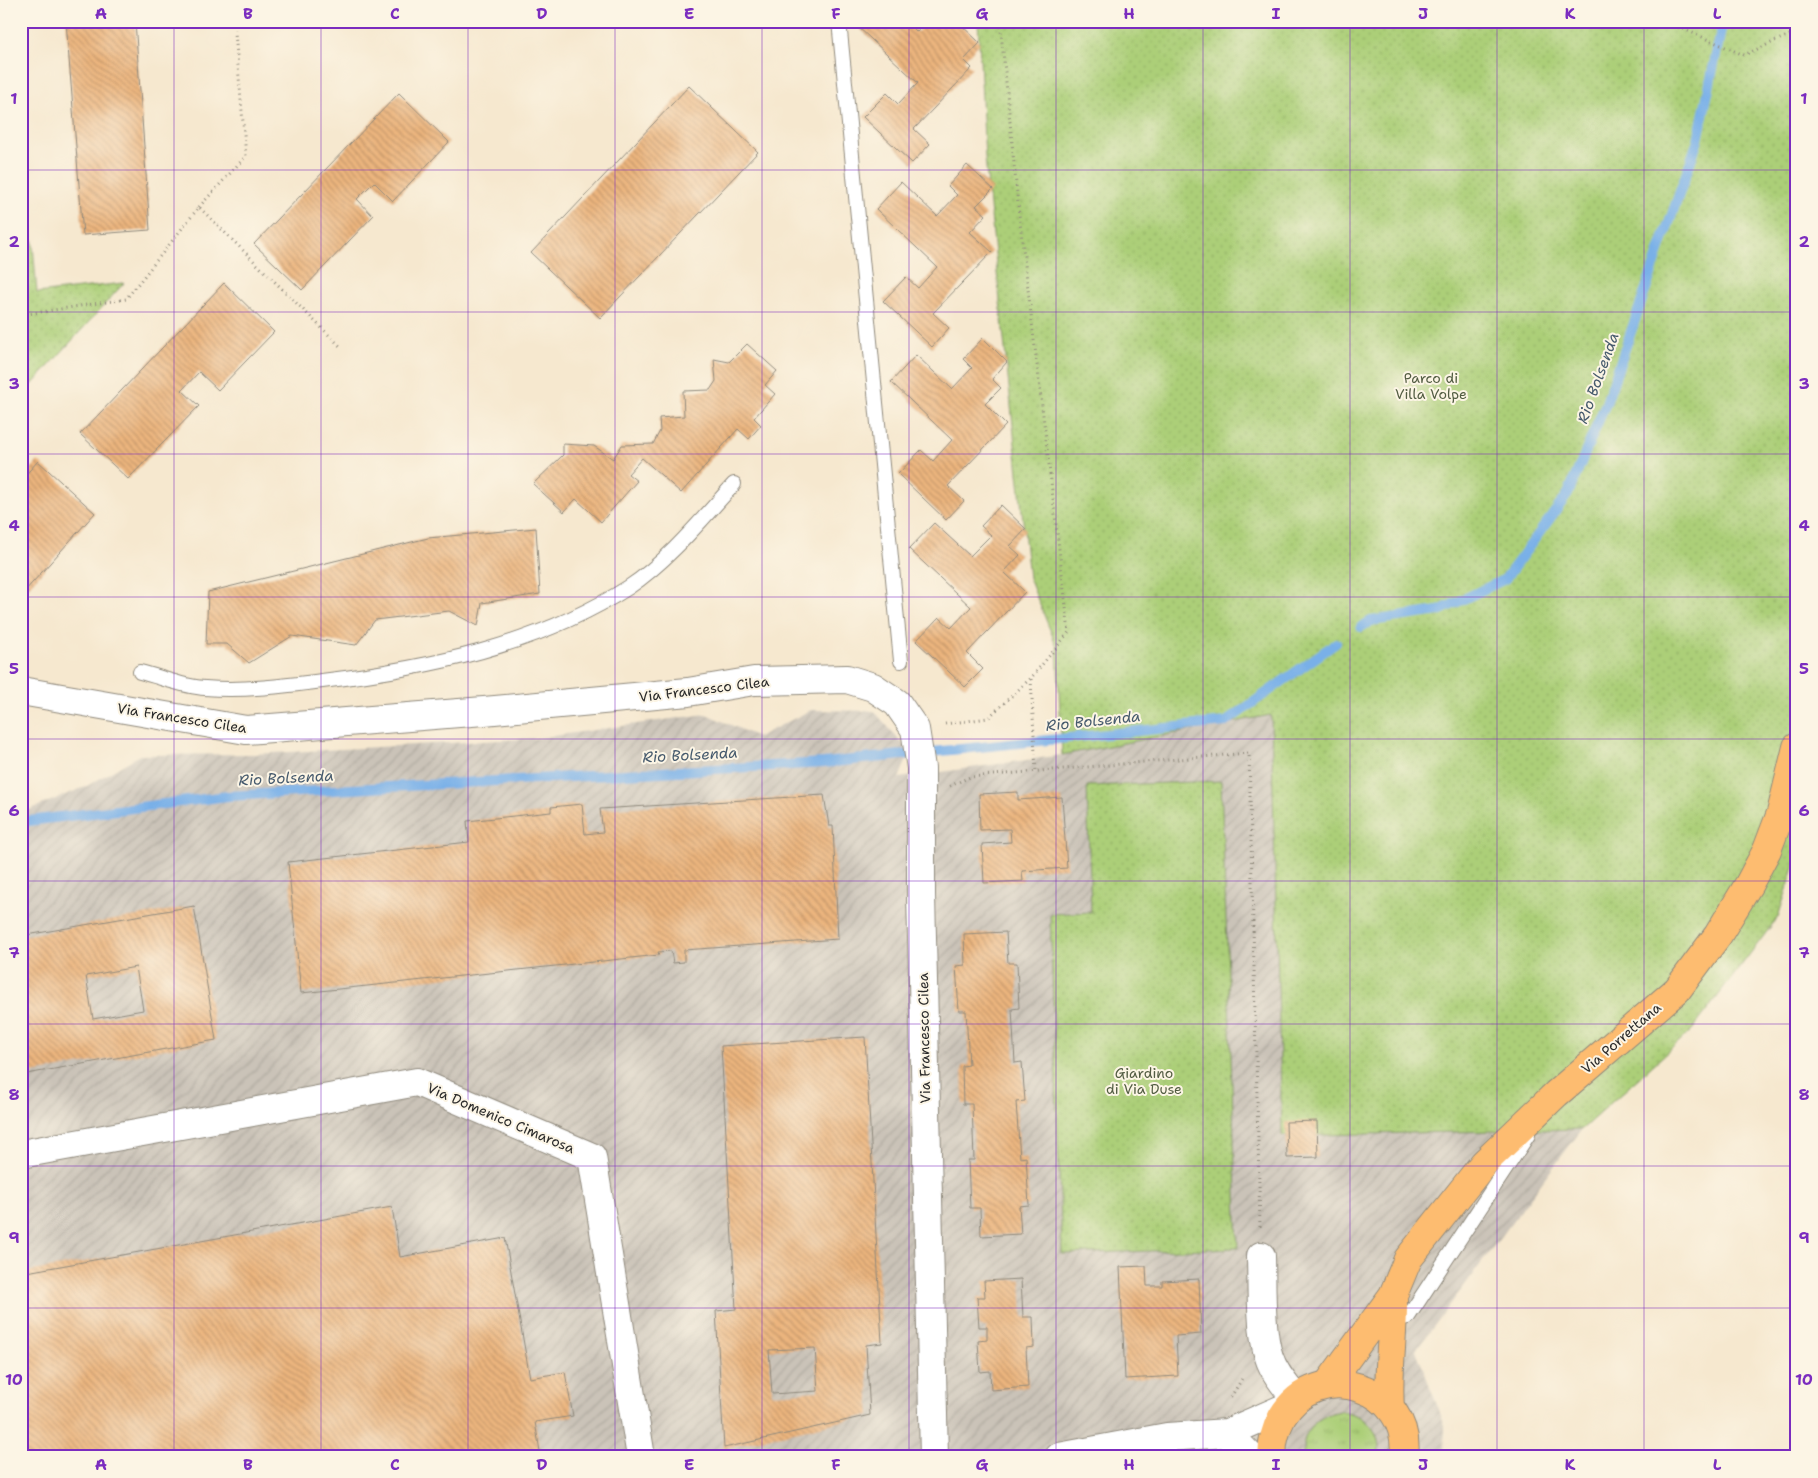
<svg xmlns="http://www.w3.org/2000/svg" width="1818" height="1478" font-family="'Shantell Sans',sans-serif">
<defs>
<pattern id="industrial-furrows" width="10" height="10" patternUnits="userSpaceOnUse" patternTransform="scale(1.25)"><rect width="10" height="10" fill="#cac3b8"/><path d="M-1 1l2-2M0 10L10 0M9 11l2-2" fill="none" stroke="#aea89e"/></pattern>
<pattern id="grass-tufts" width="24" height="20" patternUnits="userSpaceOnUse" patternTransform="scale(1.25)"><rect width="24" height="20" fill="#accf78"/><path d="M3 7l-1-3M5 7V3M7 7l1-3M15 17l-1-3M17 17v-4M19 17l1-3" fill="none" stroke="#94b268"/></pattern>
<pattern id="park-dots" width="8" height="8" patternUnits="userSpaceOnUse" patternTransform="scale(1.25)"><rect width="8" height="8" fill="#accf78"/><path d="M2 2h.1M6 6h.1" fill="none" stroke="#94b268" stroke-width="1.8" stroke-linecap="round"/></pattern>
<pattern id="building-back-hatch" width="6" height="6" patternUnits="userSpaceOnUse" patternTransform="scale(1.25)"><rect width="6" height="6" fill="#ecb57e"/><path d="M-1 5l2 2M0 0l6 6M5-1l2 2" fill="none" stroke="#bf9367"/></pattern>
</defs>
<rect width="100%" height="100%" fill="#fcf5e5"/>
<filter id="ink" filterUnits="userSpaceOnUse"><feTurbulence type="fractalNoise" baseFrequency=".02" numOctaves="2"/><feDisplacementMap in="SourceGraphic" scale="10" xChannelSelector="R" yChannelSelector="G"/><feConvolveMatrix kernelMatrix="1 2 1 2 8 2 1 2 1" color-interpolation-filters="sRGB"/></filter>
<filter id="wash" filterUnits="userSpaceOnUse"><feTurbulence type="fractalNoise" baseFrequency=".0096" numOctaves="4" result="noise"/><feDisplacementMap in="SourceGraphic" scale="20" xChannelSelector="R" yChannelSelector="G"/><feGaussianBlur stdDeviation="1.12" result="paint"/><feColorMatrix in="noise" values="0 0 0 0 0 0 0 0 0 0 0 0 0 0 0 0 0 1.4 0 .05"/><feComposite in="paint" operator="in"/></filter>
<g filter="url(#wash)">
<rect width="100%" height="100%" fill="#f6e8cf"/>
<path fill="url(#industrial-furrows)" d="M811,710L874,711L910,752L899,778L1062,755L1271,714L1282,1136L1582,1129L1416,1350L1445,1426L1444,1457H21V811L29,810L87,786L140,755L254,754L539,738L706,714L758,737Z"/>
<path fill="url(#grass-tufts)" stroke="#6c7d52" d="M1340,1411C1364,1414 1383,1430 1378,1457H1304C1299,1432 1318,1415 1340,1411Z"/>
<path fill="url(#park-dots)" stroke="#6c7d52" d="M978,21H1797V859L1778,917L1693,1029L1582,1129L1282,1136L1271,715L1062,755L1057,647L1029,578L985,158Z
M21,98L37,293L124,283L21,397Z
M1221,781L1238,1248L1062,1254L1050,914L1091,912L1087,786Z"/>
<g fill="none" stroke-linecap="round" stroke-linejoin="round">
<path stroke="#79b0e8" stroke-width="10" d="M1361,627L1371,621L1439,611L1505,579L1568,494L1606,403L1698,140L1723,21
M21,822L228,796L824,763L1226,722L1336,643"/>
</g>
<g id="blocks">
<path fill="url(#building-back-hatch)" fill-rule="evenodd" d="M66,21H135L150,230L83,235Z
M860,21H906L917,32L928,21H957L980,43L964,60L972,68L914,129L930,144L912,163L863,117L887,93L898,104L918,83L856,25Z
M689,86L758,152L600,318L531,253Z
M399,93L449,142L393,201L374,182L357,199L373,216L302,290L254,244Z
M967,165L993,189L976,206L986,215L970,232L992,252L933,313L949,328L932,347L883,301L906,277L918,288L937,267L876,209L901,182L937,216L957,195L948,186Z
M224,283L274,332L218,390L199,372L182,390L199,406L128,479L80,434Z
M983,338L1007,362L992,379L1001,388L985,404L1006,425L948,486L964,501L946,520L898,474L921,450L933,461L952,440L891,382L916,355L952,389L972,368L963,359Z
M747,344L777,371L765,385L775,394L754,418L761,425L749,439L738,429L681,493L642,458L628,474L637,481L601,522L576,499L564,512L533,484L563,455V444L594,446L613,459L622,445L653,444L660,431L659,418L684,416L683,391L710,390L716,381L714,359L729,362Z
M38,461L95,513L24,592L21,590V480Z
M1001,505L1026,529L1010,546L1020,555L1004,572L1025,592L967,653L983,669L965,687L916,641L939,617L951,628L971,607L909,549L934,523L970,556L991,535L981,526Z
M536,528L540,594L482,603L478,626L449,611L375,620L356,645L292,636L249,663L227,644H206L208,592L428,538Z
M1018,792V800L1062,797L1067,868L1022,871L1023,881L984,883L982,844L1011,842L1010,829L980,830L979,794Z
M824,795L829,826H833L838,939L684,950V962L673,963L671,951L658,952L659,955L301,993L288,862L469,842L467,821L551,812V807L582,804L585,834L603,832L600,809Z
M194,906L216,1040L21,1075V1032L25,1031L21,1012V936ZM136,967L143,1010L93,1019L86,976Z
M1006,932L1008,963H1017L1019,1008L1012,1009L1015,1063L1022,1062L1025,1101L1016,1102L1020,1158L1026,1157L1029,1205L1019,1206L1021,1234L981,1236L980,1208H970L968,1160H974L972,1104H963L962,1066L969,1065L966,1011H959L956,966L965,965L964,934Z
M865,1037L882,1343L866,1345L870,1415L724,1448L716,1311L736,1309L721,1046ZM815,1348L818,1391L772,1394L769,1350Z
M1317,1121L1318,1157L1287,1158L1286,1122Z
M392,1207L400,1257L505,1238L530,1378L565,1372L573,1416L535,1422L541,1457H21V1273Z
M1146,1266L1147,1286H1162V1281L1199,1279L1201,1334L1176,1336L1178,1376L1125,1379L1120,1267Z
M1021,1279L1023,1317H1033L1034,1347L1026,1348L1028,1387L991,1390L990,1371L980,1372L978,1341L987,1340V1327H979L977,1297H985L984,1281Z"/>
</g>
</g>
<g filter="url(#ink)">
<use href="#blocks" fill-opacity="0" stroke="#908a7d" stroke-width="1"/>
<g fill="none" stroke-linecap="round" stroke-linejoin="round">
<g stroke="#908a7d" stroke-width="16">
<path id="lane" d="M839,21L901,661
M140,672C161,677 184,687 205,688C244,691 284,686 322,681C429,668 537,646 629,587C668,561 703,518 734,484
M1394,1320L1408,1317L1528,1135"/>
</g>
<g stroke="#908a7d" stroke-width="30">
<path id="street" d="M21,691L246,730L484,711L688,692L754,681L847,679L873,687L897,703L915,729L921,768V894L934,1457
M21,1154L417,1082L592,1157L641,1457
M1261,1256C1262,1285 1260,1331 1269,1357C1274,1373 1286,1386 1296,1399
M1227,1433L1251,1457
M1059,1457L1167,1437L1227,1433L1289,1406"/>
</g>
<g stroke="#908a7d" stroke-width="30">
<path id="primary" d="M1328,1384L1393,1295L1408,1259L1484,1163L1556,1094L1677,990L1718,935L1749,884L1767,850L1781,813L1797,747
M1390,1408C1387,1370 1394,1333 1393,1295
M1273,1457C1271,1444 1276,1428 1282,1417C1318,1356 1413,1387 1404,1457"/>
</g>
<path stroke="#908a7d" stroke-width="3" stroke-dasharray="1 4" stroke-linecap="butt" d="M1665,21L1744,55L1796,32
M199,207L246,156L234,21
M21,315L126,299L199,207L342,348
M1031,679L1036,772
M945,724L988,718L1031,678L1069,632L1019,214L1000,21
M950,786L970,777L1249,753L1260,1227
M1231,1397L1243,1377"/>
<use href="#lane" stroke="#fff" stroke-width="14"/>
<use href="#street" stroke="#fff" stroke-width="28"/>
<use href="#primary" stroke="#fdbc6f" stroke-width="28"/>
</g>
</g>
<path fill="none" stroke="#7b2cbf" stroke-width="1" stroke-opacity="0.55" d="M174,21V1457M321,21V1457M468,21V1457M615,21V1457M762,21V1457M909,21V1457M1056,21V1457M1203,21V1457M1350,21V1457M1497,21V1457M1644,21V1457M21,170H1797M21,312H1797M21,454H1797M21,597H1797M21,739H1797M21,881H1797M21,1024H1797M21,1166H1797M21,1308H1797"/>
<g text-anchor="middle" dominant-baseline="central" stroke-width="4" stroke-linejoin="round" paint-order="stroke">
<g font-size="14" fill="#525c42" stroke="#fcf5e5">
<text x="1431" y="378">Parco di<tspan x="1431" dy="16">Villa Volpe</tspan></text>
<text x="1144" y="1073">Giardino<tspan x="1144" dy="16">di Via Duse</tspan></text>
</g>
<g font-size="14" fill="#2b2b2b" stroke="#fcf5e5">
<text transform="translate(704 689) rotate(-7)">Via Francesco Cilea</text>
<text transform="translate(182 718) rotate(9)">Via Francesco Cilea</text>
<text transform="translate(924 1038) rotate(-91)">Via Francesco Cilea</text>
<text transform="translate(1621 1038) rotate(-41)">Via Porrettana</text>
<text transform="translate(501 1118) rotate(23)">Via Domenico Cimarosa</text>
</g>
<g font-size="15" font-style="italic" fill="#465a6d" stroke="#fcf5e5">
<text transform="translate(1598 378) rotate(-70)">Rio Bolsenda</text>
<text transform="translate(1093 721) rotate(-6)">Rio Bolsenda</text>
<text transform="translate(690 755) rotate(-3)">Rio Bolsenda</text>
<text transform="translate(286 778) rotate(-3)">Rio Bolsenda</text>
</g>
</g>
<rect width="1818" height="1478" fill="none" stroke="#fcf5e5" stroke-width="55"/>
<rect x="28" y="28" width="1762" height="1422" fill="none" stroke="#7b2cbf" stroke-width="2"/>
<g font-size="16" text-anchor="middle" font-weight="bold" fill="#7b2cbf">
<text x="101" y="19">A</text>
<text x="248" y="19">B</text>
<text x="395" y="19">C</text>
<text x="542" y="19">D</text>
<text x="689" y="19">E</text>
<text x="836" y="19">F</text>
<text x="982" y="19">G</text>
<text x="1129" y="19">H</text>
<text x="1276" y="19">I</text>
<text x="1423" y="19">J</text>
<text x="1570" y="19">K</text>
<text x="1717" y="19">L</text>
<text x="14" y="104">1</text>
<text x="1804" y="104">1</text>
<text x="14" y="247">2</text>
<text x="1804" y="247">2</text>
<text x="14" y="389">3</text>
<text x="1804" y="389">3</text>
<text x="14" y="531">4</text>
<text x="1804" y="531">4</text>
<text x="14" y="674">5</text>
<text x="1804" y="674">5</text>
<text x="14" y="816">6</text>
<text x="1804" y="816">6</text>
<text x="14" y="958">7</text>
<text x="1804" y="958">7</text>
<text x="14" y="1100">8</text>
<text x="1804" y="1100">8</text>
<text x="14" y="1243">9</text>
<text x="1804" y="1243">9</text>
<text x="14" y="1385">10</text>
<text x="1804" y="1385">10</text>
<text x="101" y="1470">A</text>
<text x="248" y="1470">B</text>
<text x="395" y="1470">C</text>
<text x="542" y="1470">D</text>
<text x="689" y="1470">E</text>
<text x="836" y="1470">F</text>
<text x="982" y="1470">G</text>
<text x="1129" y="1470">H</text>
<text x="1276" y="1470">I</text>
<text x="1423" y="1470">J</text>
<text x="1570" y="1470">K</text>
<text x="1717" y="1470">L</text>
</g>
</svg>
